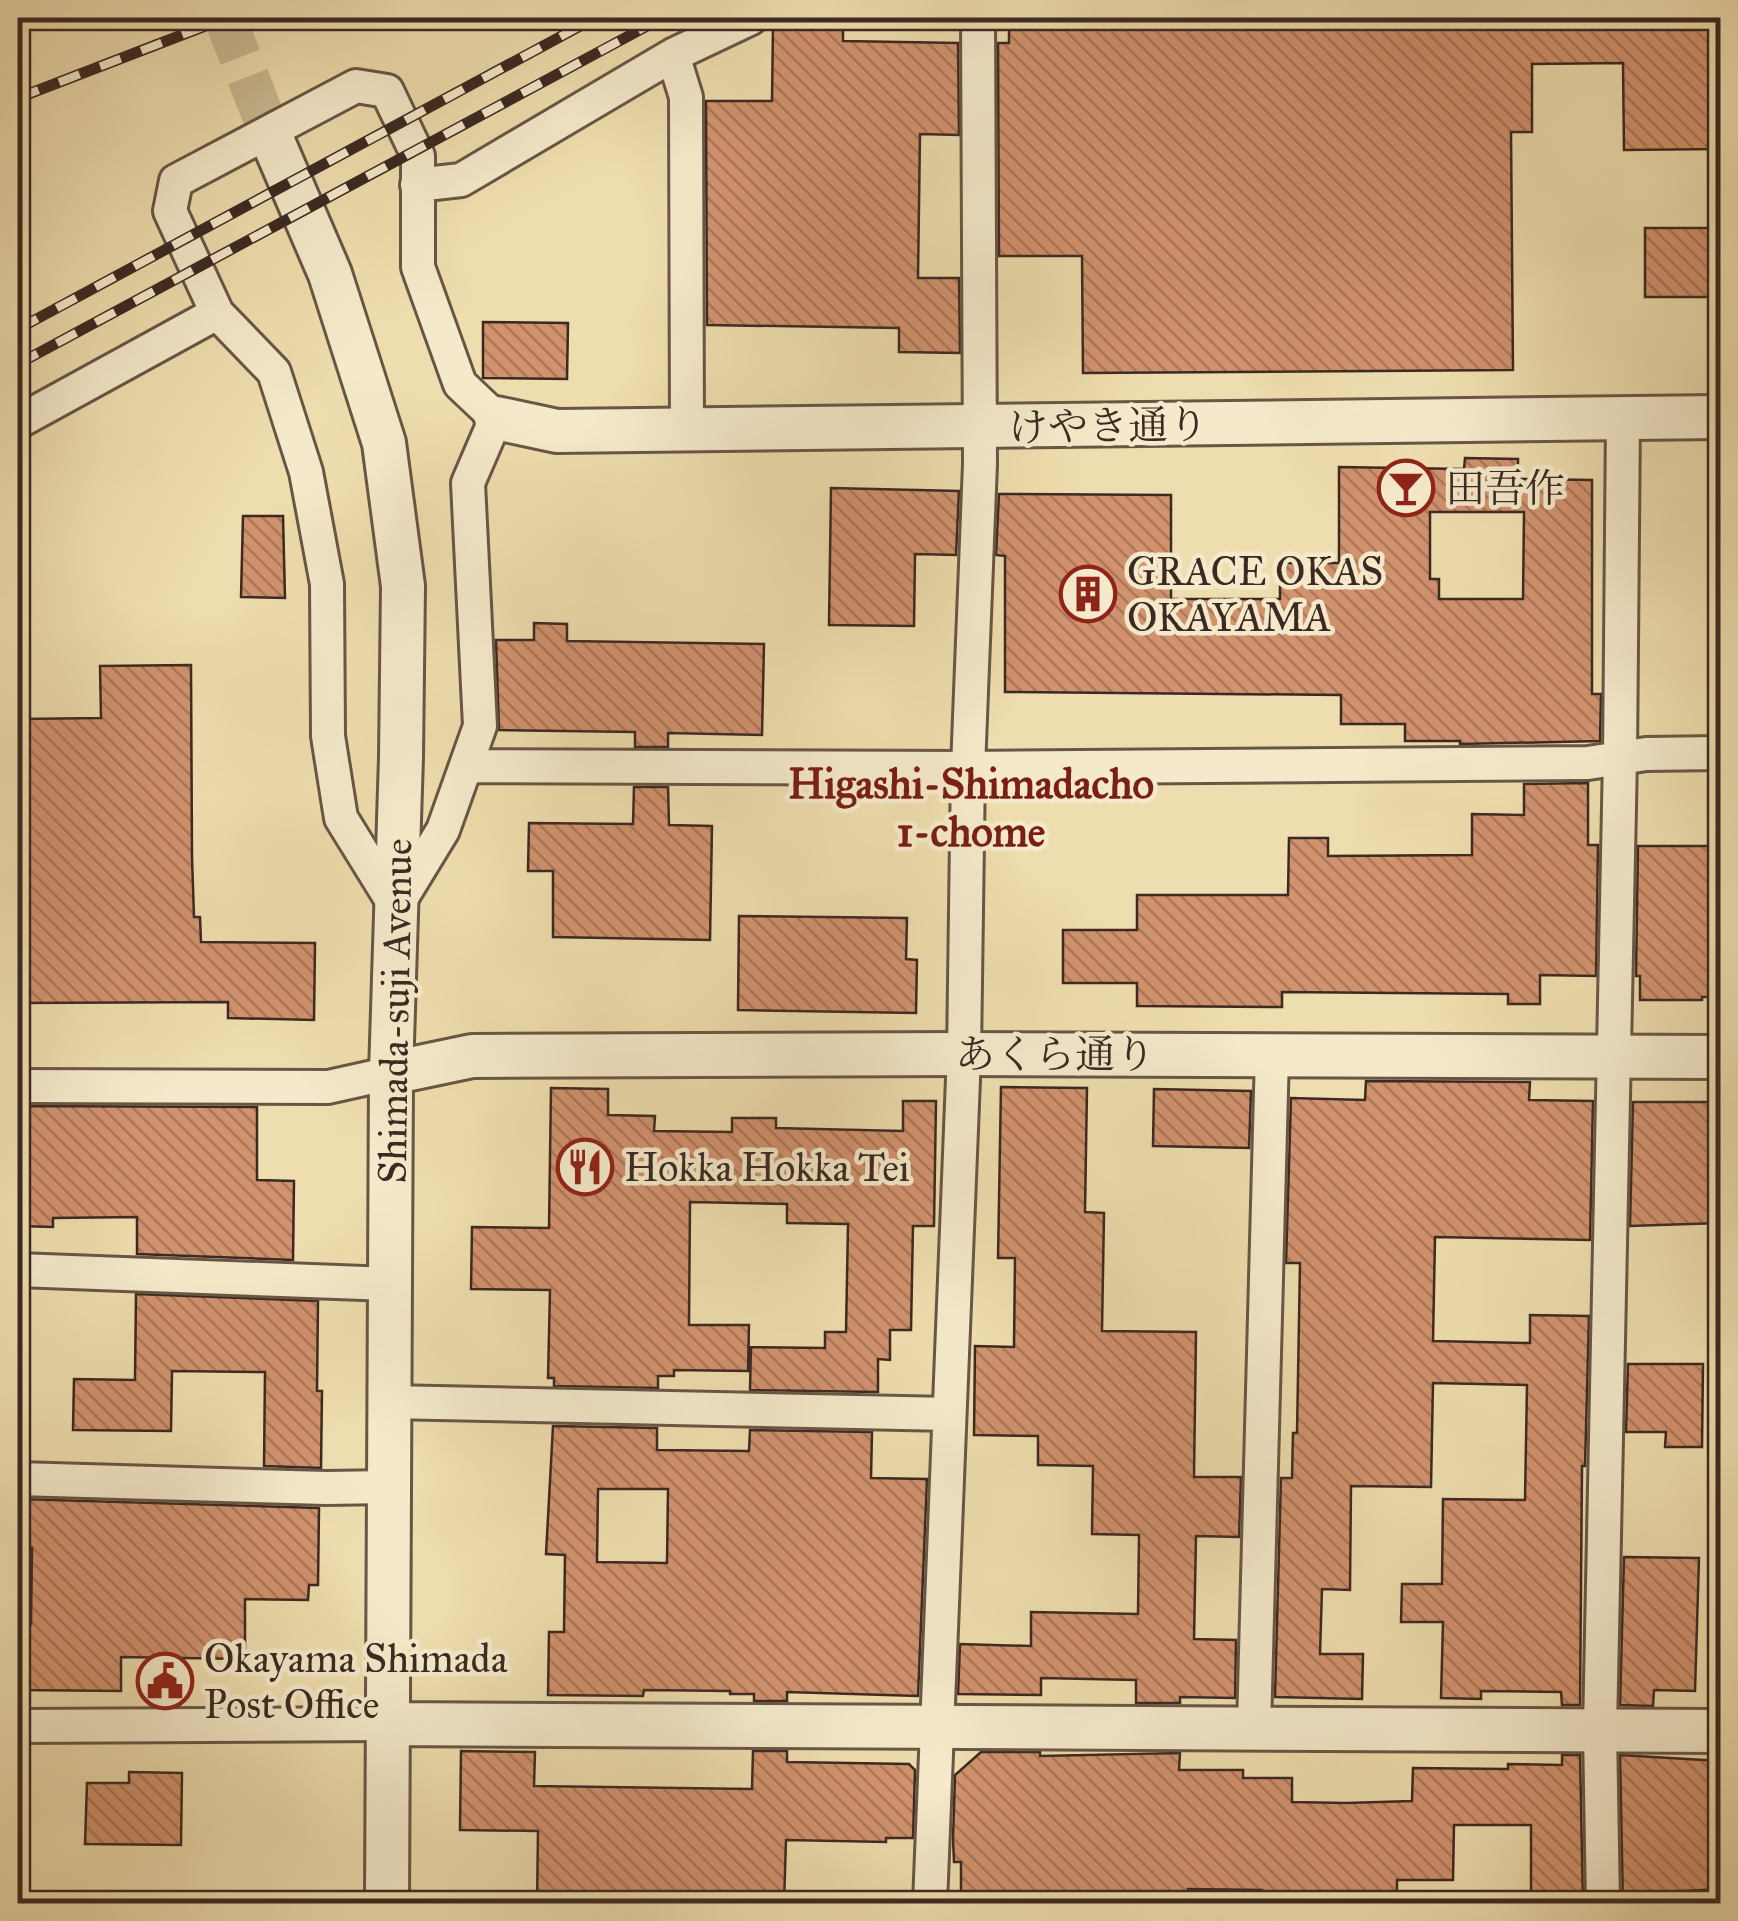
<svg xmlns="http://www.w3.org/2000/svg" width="1738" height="1921" font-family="'IM FELL Great Primer','Noto Serif JP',serif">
<defs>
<pattern id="building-back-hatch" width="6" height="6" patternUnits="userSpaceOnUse" patternTransform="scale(2.5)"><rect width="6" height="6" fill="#d1926e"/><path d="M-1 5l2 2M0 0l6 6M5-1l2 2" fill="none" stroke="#ab775a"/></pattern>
</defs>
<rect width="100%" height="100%" fill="#eeddae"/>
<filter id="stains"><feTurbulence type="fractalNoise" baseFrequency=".002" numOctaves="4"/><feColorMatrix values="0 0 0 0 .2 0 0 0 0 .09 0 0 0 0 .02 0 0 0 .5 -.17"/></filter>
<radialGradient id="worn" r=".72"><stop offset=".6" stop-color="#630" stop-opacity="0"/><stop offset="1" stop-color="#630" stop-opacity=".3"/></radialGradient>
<path fill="url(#building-back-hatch)" stroke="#3b2922" stroke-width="2.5" fill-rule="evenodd" d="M1009,18H1720V149L1624,150L1623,63L1532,64V132H1511L1513,370L1083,373L1082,256H999L998,43H1009Z
M773,25L843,26V41L958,43L959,135L920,134L918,278H959L960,353L899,352V328L707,325L706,101H772Z
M1645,228H1720V297H1645Z
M483,322L568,323L567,379L483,378Z
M1465,458L1518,459V479L1592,480V694H1601L1600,741L1460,744V741H1405V724H1341V695L1005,692V556L996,555L999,494L1171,495V599H1280V563H1339V467L1464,469ZM1430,512H1524L1523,599H1439V579H1430Z
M831,488L959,491L956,555L915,554L914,626L829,625Z
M243,516H283L285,598L241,597Z
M534,623L567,624V641L764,644L762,735L668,733V747H635V732L499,730L496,640H534Z
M191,665L192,857L194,917H200L201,942L315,943L314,1020L228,1018V1002L18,1003V719L101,718L100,666Z
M1588,783V845H1598L1596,976L1540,975V1004H1508V994L1282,992V1007L1137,1006V983H1063V930H1137V895H1288L1289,838H1328V856L1472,855V814L1524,815V784Z
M634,787H668L669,825L712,826L710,940L553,937V871H528L529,823L633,824Z
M1638,846H1720V997H1702V1000H1640V976H1636Z
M739,916L907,918L906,959L917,960L916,1013L738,1010Z
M1366,1081L1530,1082L1529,1100L1593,1101L1590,1240L1435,1237L1433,1341L1530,1343V1315L1589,1316L1585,1466H1582L1580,1705H1562L1561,1692L1481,1691V1699L1441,1698L1443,1622H1401L1402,1584H1442L1443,1499L1525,1500L1527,1385L1433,1383L1431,1487L1351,1486L1350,1590L1322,1589L1320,1654H1363L1362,1699L1275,1697L1281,1478H1292L1293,1433H1297L1300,1263H1286L1291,1098L1365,1100Z
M1001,1087L1087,1088L1085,1212L1104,1213L1102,1331L1196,1332L1194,1477H1241L1239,1537L1196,1536L1194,1639L1236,1640L1235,1698L1180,1697V1703H1136V1680L1041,1678V1695L958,1694L960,1644L1031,1646V1612L1138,1614L1139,1535L1092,1534L1093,1466L1038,1465V1436L974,1435L975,1346L1014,1347L1015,1258H998Z
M551,1088L608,1089V1115L655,1116L654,1131L732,1132V1118H776V1128L903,1131V1101H936L934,1226H913L911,1330H890V1360L878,1359V1392L750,1390L751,1347L825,1348V1332H846L848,1224L787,1223V1204L690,1202L689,1325H749L748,1371L674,1370V1376H658V1388L554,1386V1378H548L550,1290L471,1289L472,1227L549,1228Z
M1154,1089L1251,1091L1249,1148L1153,1146Z
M1633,1102H1719L1720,1223L1630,1226Z
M18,1106L257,1107V1180L294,1181L293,1260L137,1254V1217L53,1218V1227L18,1226Z
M136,1294L318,1301L317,1391H322L321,1468L264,1466L265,1372L172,1371L171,1431L73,1430L74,1379L135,1380Z
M1628,1364H1703L1702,1447H1665L1666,1432H1626Z
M553,1426L657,1428V1450L749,1451L750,1430L872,1432L871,1478L927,1479L918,1696L787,1692V1701H754V1694H730V1691L644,1690L643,1696L548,1695L549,1632H564L565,1555L546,1554ZM598,1489H668L667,1563L597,1562Z
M18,1499L319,1508L318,1585H309L308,1600L245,1599V1659L121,1657V1691L18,1690V1624H31L32,1548H18Z
M1624,1557L1699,1558L1695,1691L1654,1690L1653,1706L1620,1705Z
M461,1751L535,1752L534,1786L752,1789L753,1751H787V1762L909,1764L915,1770L913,1838H886V1842L786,1840L784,1904H537L538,1831L460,1830Z
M981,1752H1040V1756L1180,1753L1179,1770H1243V1778H1292V1802L1346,1803L1412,1801L1413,1768L1508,1769V1764L1562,1765V1755H1580L1583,1904H1531V1825H1454L1453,1880H1397V1904H1262V1890L1188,1889V1904H961V1862H954L953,1839L955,1775Z
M1620,1755L1720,1761V1889L1645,1893V1904H1623Z
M129,1772L182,1773L181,1845L85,1844L87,1783H129Z"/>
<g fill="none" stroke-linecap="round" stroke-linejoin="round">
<path stroke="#cab992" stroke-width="42" stroke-dasharray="42 21" stroke-linecap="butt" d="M225,18L272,139"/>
<g stroke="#685645" stroke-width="38">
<path id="minor" d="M673,55L686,97L687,430
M356,86L387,91L418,156V267L460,384L496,418L468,483L480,726L443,830L396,907L341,818L328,736L327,584L306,472L274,372L217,313L170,211L176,181Z
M417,185L461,180L673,55L751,18
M18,422L217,313
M467,766L968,768L1588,763L1646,754L1720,753
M18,1086L328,1087L391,1073
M18,1270L390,1284
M389,1402L949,1414
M18,1479L326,1488L389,1487
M18,1726L388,1724
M1254,1728L1272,1054
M930,1904L964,1054L968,768L980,464L978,18
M1603,1904L1600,1730L1620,758L1623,419"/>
</g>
<g stroke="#685645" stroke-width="48">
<path id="tertiary" d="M272,139L330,274L384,443L403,586L401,757L391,1073L387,1904
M496,418L557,431L1720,417
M391,1073L472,1056L964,1054L1720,1057
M388,1724L1720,1731"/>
</g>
<use href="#minor" stroke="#f4e9ca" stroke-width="32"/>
<use href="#tertiary" stroke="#f4e9ca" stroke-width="42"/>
<g stroke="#3b2922" stroke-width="11">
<path id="rail" d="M18,98L226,18
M18,329L595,18
M18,364L662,18"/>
</g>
<use href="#rail" stroke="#f4e9ca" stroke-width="8" stroke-dasharray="22" stroke-linecap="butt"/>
</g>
<defs>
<g id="bar-ring" transform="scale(2.875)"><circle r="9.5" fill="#f4e9ca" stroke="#8f2418" stroke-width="1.5"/><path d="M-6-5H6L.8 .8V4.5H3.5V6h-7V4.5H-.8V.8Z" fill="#8f2418"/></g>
<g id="building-ring" transform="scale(2.875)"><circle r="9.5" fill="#f4e9ca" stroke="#8f2418" stroke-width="1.5"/><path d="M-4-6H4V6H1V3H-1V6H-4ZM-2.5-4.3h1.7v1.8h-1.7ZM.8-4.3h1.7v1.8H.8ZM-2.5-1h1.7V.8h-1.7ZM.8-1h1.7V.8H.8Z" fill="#8f2418"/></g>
<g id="restaurant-ring" transform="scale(2.875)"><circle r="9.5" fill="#f4e9ca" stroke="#8f2418" stroke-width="1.5"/><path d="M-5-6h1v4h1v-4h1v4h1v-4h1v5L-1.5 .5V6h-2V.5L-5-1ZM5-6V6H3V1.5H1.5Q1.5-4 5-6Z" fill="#8f2418"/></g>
<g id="civic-ring" transform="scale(2.875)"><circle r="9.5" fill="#f4e9ca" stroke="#8f2418" stroke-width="1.5"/><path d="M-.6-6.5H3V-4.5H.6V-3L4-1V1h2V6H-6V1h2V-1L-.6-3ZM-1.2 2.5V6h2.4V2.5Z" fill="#8f2418"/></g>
</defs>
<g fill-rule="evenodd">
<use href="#bar-ring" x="1406" y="488"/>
<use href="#building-ring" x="1088" y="594"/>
<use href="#restaurant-ring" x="585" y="1167"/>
<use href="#civic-ring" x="165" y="1681"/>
</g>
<g text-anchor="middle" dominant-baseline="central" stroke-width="9" stroke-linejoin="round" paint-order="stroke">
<g font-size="40" fill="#3b2922" stroke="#f4e9ca">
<text transform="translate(1108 426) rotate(-1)">けやき通り</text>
<text transform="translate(395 1011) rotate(-89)">Shimada-suji Avenue</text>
<text x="1055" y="1054">あくら通り</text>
</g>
<g font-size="40" fill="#3b2922" stroke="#f4e9ca" text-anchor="start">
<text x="1445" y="488">田吾作</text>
<text x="1127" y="571">GRACE OKAS<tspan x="1127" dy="46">OKAYAMA</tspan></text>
<text x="624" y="1167">Hokka Hokka Tei</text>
<text x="204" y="1658">Okayama Shimada<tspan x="204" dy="46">Post Office</tspan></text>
</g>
<g font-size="42" font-weight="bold" fill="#7a1f14" stroke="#f4e9ca">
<text x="971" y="784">Higashi-Shimadacho<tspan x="971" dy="48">1-chome</tspan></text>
</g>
</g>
<rect width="1738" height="1921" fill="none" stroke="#eeddae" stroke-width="60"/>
<rect x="20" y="20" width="1698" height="1881" fill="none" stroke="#3b2922" stroke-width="5"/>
<rect x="30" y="30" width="1678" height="1861" fill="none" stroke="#3b2922" stroke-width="2.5"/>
<rect width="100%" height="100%" filter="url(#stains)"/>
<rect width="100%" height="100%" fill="url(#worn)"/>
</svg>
